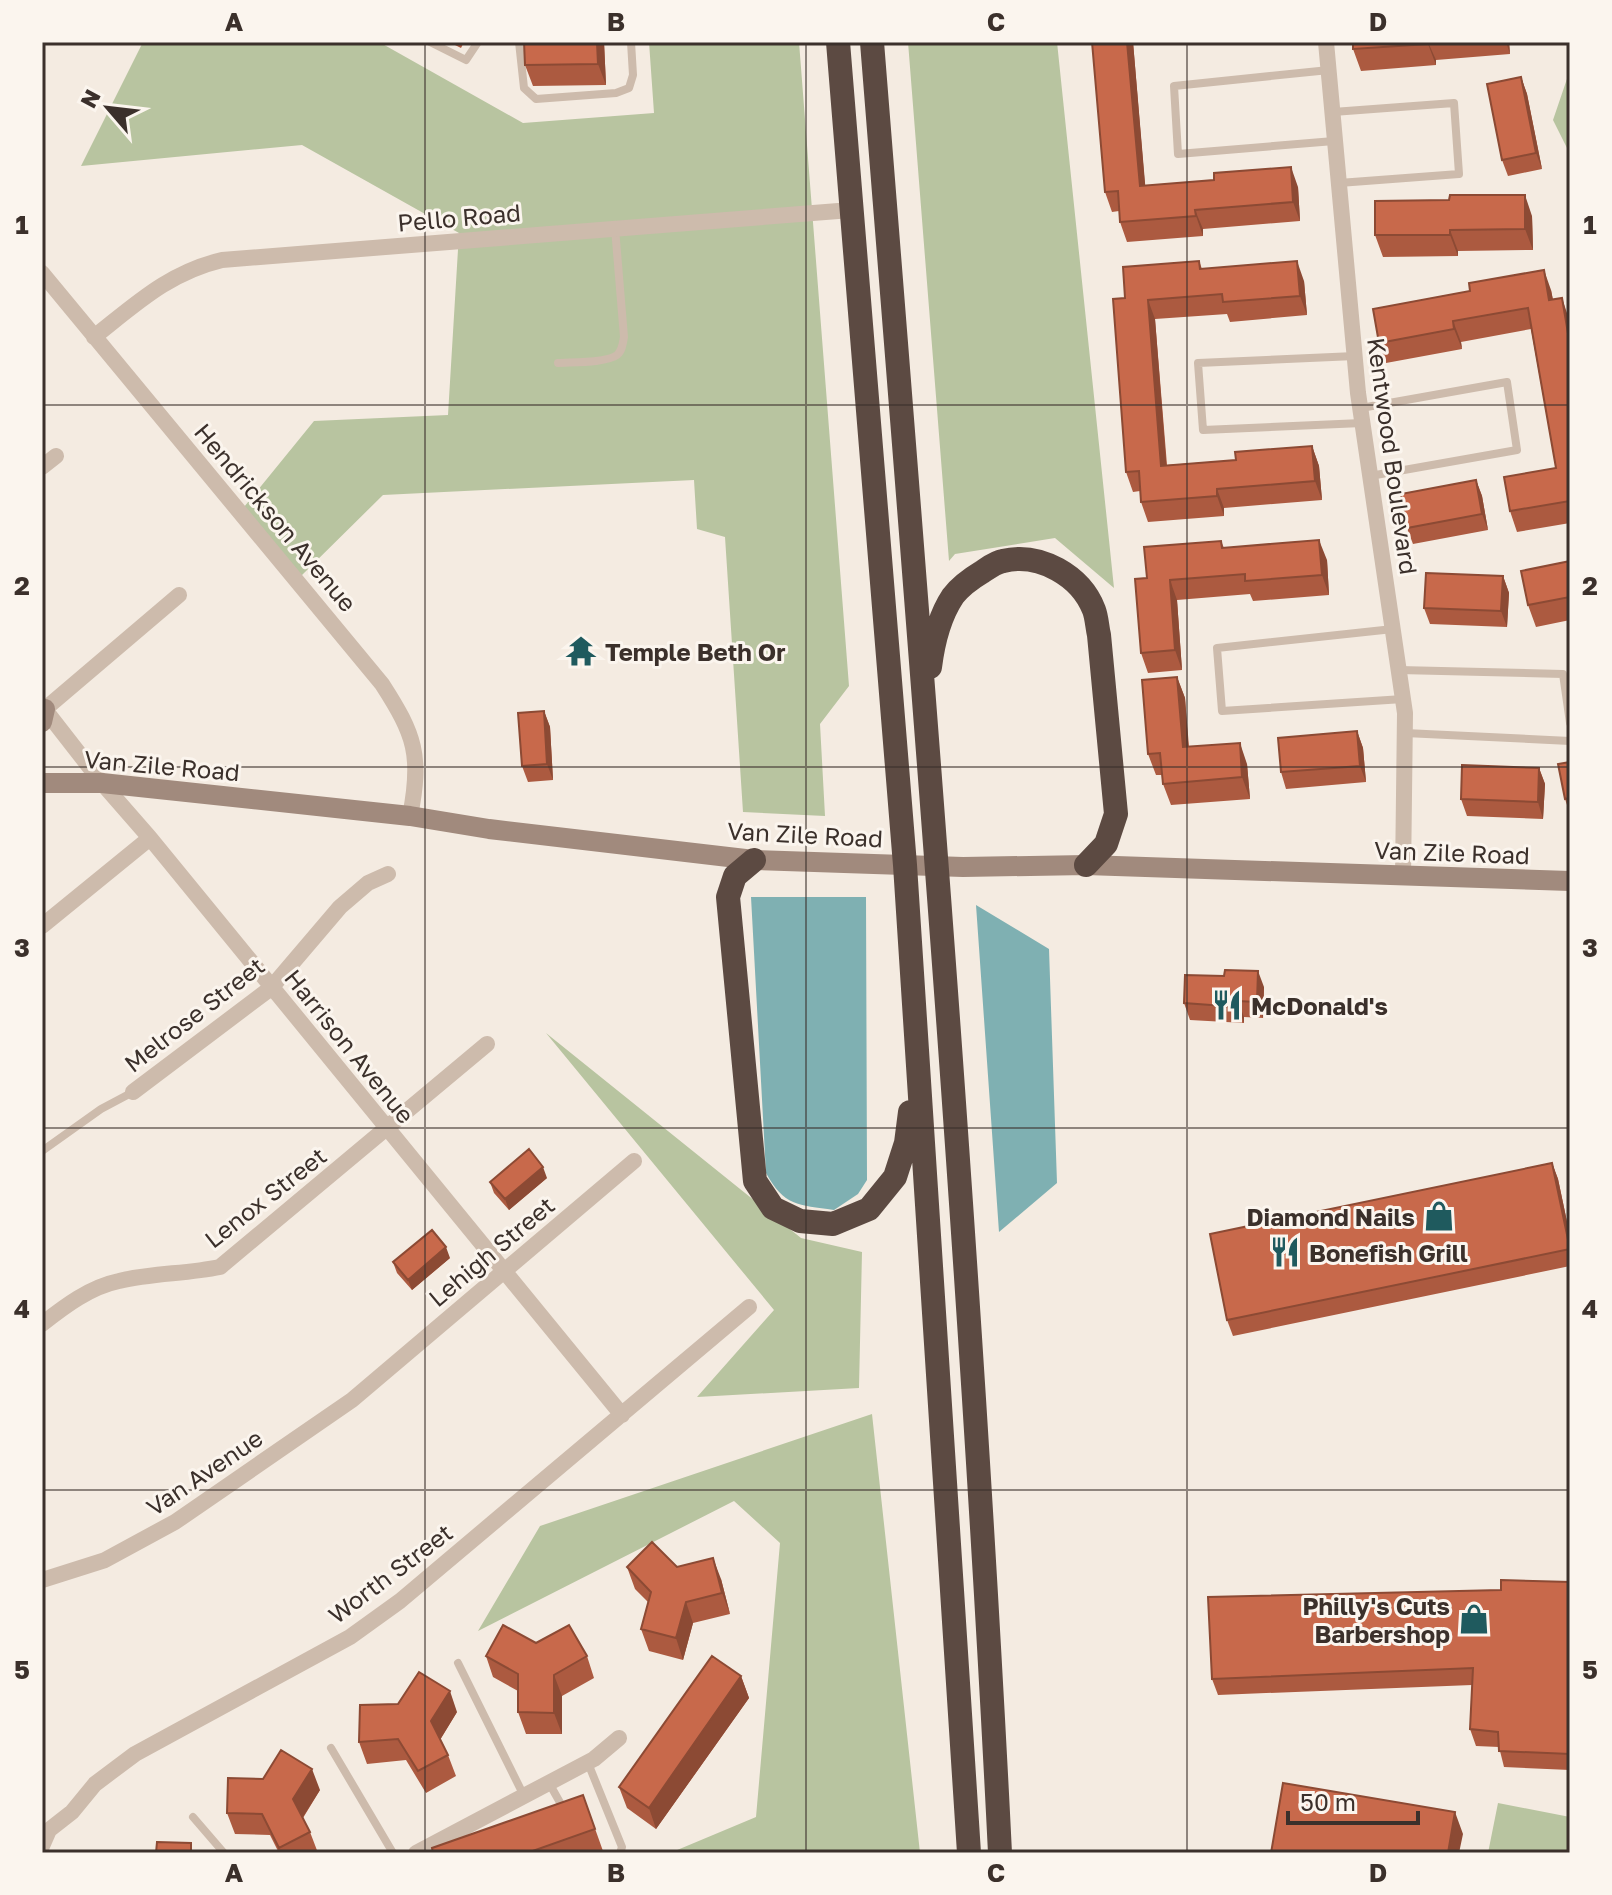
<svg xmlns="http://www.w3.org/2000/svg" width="1612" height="1895" font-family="'Golos Text',sans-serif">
<rect width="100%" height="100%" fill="#f4ebe1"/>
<path fill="#b8c4a0" d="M143,42H379L523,123L654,113L649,42H799L849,686L820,724L825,816L743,812L725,537L697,529L694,480L383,495L301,576L244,507L314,421L448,415L459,233L302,145L81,166Z
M908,42H1057L1114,588L1055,538L955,554L949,561Z
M1570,70V154L1553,120Z
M546,1033L801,1238L862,1252L859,1388L697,1397L774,1310Z
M872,1414L920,1853H670L756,1817L780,1543L734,1501L478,1631L540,1526Z
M1498,1803L1570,1817V1853H1488Z"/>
<path fill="#7fb0b2" d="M751,897H866L867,1180L858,1194L834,1210C798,1205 784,1206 766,1173Z
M976,905L1049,949L1057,1183L999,1232Z"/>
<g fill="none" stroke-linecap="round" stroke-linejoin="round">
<path stroke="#cdbbac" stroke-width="8" d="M430,42L466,60L478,42
M519,42L524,88L536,99L616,93L629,88L633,75L631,42
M1329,70L1174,86L1178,154L1334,141
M1333,112L1454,103L1459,174L1339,183
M1355,356L1198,363L1203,430L1362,423
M558,363C571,362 607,363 617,355C622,351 623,343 624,337L615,228
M1361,408L1507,382L1517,450L1370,476
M1393,629L1217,648L1222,711L1403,699
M1399,670L1563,674L1570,723
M1405,733L1570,741
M42,1151L101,1109L133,1092
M458,1663L524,1796
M331,1748L393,1853
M588,1763L622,1847L620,1853
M549,1783L562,1806
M193,1817L224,1853"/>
<path stroke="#cdbbac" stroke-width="16" d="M1326,42L1358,393L1405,713L1403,877
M42,273L382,684C415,735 422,756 410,816
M94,337C136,304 168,273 222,260L851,210
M42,467L56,456
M42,706L102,783L150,838L622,1415
M45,709L179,595
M42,926L150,838
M133,1092L271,988L340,907L368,883L388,874
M42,1324C65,1306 90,1287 119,1281C152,1273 186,1274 220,1267L487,1044
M42,1580L105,1560L175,1522L352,1400L634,1161
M42,1846L49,1830L72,1812L95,1784L135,1754L350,1637L400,1601L749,1307
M416,1853L594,1759L619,1738"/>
<path stroke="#a18a7d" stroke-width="20" d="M42,722L45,709
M42,783H102L410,816L489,829L754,860L963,867L1086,865L1570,881"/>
<path stroke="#5c4a42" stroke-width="24" d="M838,42L905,865L969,1853
M872,42C920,645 970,1249 1000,1853
M930,667C933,643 939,617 953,596C960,587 972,578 982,572C988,568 996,562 1003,561C1040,552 1081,576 1094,610C1097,618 1097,627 1099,635L1116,814L1106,844L1086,865
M754,860L735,876L728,897L755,1181L773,1208L800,1221L833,1224L869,1209L895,1177L906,1143L910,1112"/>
</g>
<path fill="#ac5a40" d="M449,42H464L461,48Z
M604,42L606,85L533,86L525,65Z
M1133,42L1145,186L1298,187L1300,221L1203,229V236L1127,242L1120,222L1119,211L1112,212L1105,192Z
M1353,42H1509L1510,54L1436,60V65L1361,71L1353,49Z
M1521,77L1527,94L1542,169L1508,176L1502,160Z
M1449,200L1532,216L1533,250L1458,251V256L1383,257L1375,235Z
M1199,261L1202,269L1304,281L1307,315L1230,322L1227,314L1155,319L1167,465L1236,460L1312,446L1319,466L1322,500L1224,508V516L1148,522L1141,502L1140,491L1133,492L1126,472L1125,298Z
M1551,290L1553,300L1569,319L1570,323V523L1517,532L1510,511L1556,468L1531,329L1461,342L1462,349L1386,363L1379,343Z
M1476,480L1482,496L1488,530L1413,544L1407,528Z
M1221,541L1224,548L1327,560L1329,595L1253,601L1250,594L1177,600L1182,670L1148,673L1141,653L1147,578Z
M1570,561V620L1536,627L1528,605Z
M1503,576L1509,593L1507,627L1430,624L1424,608Z
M1177,677L1185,698L1189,747L1247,764L1250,799L1171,805L1163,784L1162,775H1156L1148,754Z
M544,711L550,727L553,780L528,782L522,766Z
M1357,731L1363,748L1366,782L1286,789L1281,772Z
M1570,762V814L1565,799Z
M1539,768L1545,784L1543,819L1467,816L1461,799Z
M1264,987L1263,1018L1244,1017V1023L1190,1020L1184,1003Z
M1552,1163L1558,1179L1570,1236V1266L1233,1336L1227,1320Z
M547,1178L509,1210L494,1193L490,1182Z
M450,1258L412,1290L397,1273L393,1262Z
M627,1567H677L721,1579L730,1614L693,1623L683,1660L649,1651L641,1629L648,1602L635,1589Z
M1570,1582V1770L1504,1767L1499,1747L1476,1746L1470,1729L1472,1685L1218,1695L1212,1679L1501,1590Z
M536,1643L587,1656L594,1678L562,1696V1734H526L518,1712V1691L493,1677L486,1656Z
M741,1676L749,1698L656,1829L627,1808L619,1787Z
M457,1712L440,1740L448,1755L456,1776L426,1793L406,1760L367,1764L359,1742Z
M320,1790L303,1818L310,1832L318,1853H279L270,1835L235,1834L227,1813Z
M583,1795L603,1851L597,1853H433Z"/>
<path fill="#8c4a34" d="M597,42H604L606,85L598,64Z
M1127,42H1133L1147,206L1140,186Z
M1428,42L1436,60V65L1428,44Z
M1506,42H1509L1510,54Z
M1521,77L1527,94L1542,169L1536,153Z
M1291,167L1298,187L1300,221L1293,202Z
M1525,195L1532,216L1533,250L1525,229Z
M1195,210L1203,229V236L1196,216Z
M1450,230L1458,251V256L1450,235Z
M1297,261L1304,281L1307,315L1300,296Z
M1544,270L1551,290L1557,321L1549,300Z
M1562,298L1569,319L1570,345Z
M1148,300L1155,319L1168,486L1161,466Z
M1453,321L1461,342L1462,349L1454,329Z
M1312,446L1319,466L1322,500L1315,481Z
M1476,480L1482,496L1488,530L1482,514Z
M1217,489L1224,508V516L1217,496Z
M1319,540L1327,560L1329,595L1322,575Z
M1503,576L1509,593L1507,627L1501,611Z
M1170,580L1177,600L1182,670L1175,650Z
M1177,677L1185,698L1190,769L1183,747Z
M544,711L550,727L553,780L547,764Z
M1357,731L1363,748L1366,782L1360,766Z
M1240,743L1247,764L1250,799L1242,777Z
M1539,768L1545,784L1543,819L1538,802Z
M1258,971L1264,987L1263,1018L1257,1002Z
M1238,1001L1244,1017V1023L1238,1007Z
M1552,1163L1558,1179L1570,1236V1247Z
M543,1167L547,1178L509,1210L505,1199Z
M446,1247L450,1258L412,1290L408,1280Z
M713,1558L721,1579L730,1614L722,1593Z
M686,1602L693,1623L683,1660L676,1638Z
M554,1675L562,1696V1734L554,1713Z
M741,1676L749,1698L656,1829L649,1808Z
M450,1691L457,1712L438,1743L431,1721Z
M312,1769L320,1790L301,1820L293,1799Z
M1455,1812L1463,1834L1459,1853H1448Z"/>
<path fill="#c8694b" stroke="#8c4a34" stroke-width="2" d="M524,42H597L598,64L525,65Z
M1092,42H1127L1140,186L1214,180V173L1291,167L1293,202L1195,210L1196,216L1120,222L1118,191L1105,192Z
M1353,42H1428V44L1353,49Z
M1521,77L1536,153L1502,160L1487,84Z
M1450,195H1525V229L1450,230V235H1375V201L1449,200Z
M1199,261L1200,269L1297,261L1300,296L1223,302L1222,294L1148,300L1161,466L1236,460L1235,452L1312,446L1315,481L1217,489V496L1141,502L1139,471L1126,472L1113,299L1125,298L1123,267Z
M1544,270L1549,300L1562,298L1570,345V501L1510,511L1504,477L1556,468L1528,308L1453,321L1454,329L1379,343L1373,309L1470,291L1469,283Z
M1476,480L1482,514L1407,528L1401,494Z
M1319,540L1322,575L1245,581V574L1170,580L1175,650L1141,653L1135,579L1147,578L1144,547L1221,541L1222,548Z
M1570,561V597L1528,605L1521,571Z
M1426,573L1503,576L1501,611L1424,608Z
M1177,677L1183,747L1240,743L1242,777L1163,784L1160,753L1148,754L1142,680Z
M544,711L547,764L522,766L518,713Z
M1357,731L1360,766L1281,772L1278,738Z
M1570,762V798L1565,799L1558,764Z
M1462,765L1539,768L1538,802L1461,799Z
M1225,970L1258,971L1257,1002L1238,1001V1007L1184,1003L1185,975L1224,976Z
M529,1149L543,1167L505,1199L490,1182Z
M1552,1163L1570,1249L1227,1320L1210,1234Z
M432,1230L446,1247L408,1280L393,1262Z
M652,1542L677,1567L713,1558L722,1593L686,1602L676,1638L641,1629L651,1592L627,1567Z
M1501,1580L1570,1582V1754L1499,1751L1498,1732L1470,1729L1473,1668L1212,1679L1208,1597L1501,1590Z
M503,1625L536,1643L569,1625L587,1656L554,1675V1713L518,1712V1674L486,1656Z
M712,1656L741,1676L649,1808L619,1787Z
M419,1672L450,1691L431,1721L448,1755L418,1771L398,1739L359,1742L360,1705L398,1704Z
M281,1750L312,1769L293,1799L310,1832L279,1848L262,1814L227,1813L228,1778L263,1779Z
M1283,1783L1455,1812L1448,1853H1271Z
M583,1795L595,1829L527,1853H433L432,1848Z
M157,1842L191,1843V1853H156Z"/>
<path fill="none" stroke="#3b302b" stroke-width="2" stroke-opacity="0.55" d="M425,42V1853M806,42V1853M1187,42V1853M42,405H1570M42,767H1570M42,1128H1570M42,1490H1570"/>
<defs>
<g id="temple-bare" transform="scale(2.4)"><path d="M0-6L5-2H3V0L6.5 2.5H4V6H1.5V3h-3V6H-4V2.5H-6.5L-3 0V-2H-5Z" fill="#1f5a5e" stroke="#fbf5ee" stroke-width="2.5" paint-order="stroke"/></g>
<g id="restaurant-bare" transform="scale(2.4)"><path d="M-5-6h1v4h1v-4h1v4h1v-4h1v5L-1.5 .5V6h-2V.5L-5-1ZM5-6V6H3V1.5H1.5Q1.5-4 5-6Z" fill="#1f5a5e" stroke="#fbf5ee" stroke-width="2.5" paint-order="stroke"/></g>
<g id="shop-bare" transform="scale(2.4)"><path d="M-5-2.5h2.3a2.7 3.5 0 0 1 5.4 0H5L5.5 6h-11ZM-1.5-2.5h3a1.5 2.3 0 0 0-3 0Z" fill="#1f5a5e" stroke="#fbf5ee" stroke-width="2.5" paint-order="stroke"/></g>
</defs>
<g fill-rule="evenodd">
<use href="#temple-bare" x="581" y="651"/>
<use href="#restaurant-bare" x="1227" y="1005"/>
<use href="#shop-bare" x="1439" y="1216"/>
<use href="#restaurant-bare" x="1285" y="1252"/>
<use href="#shop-bare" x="1474" y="1619"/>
</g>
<g text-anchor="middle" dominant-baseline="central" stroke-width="6" stroke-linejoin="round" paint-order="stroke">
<g font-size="24" fill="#3b302b" stroke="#fbf5ee">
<text transform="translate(459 217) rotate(-5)">Pello Road</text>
<text transform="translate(1393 456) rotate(82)">Kentwood Boulevard</text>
<text transform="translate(276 517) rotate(50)">Hendrickson Avenue</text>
<text transform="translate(162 765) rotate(5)">Van Zile Road</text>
<text transform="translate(805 834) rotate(3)">Van Zile Road</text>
<text transform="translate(1452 852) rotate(2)">Van Zile Road</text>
<text transform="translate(194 1014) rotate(-38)">Melrose Street</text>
<text transform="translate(350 1046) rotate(51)">Harrison Avenue</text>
<text transform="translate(265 1197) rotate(-38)">Lenox Street</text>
<text transform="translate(491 1251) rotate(-40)">Lehigh Street</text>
<text transform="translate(204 1472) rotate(-34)">Van Avenue</text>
<text transform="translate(390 1573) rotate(-37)">Worth Street</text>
</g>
<g font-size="24" font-weight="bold" fill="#3b302b" stroke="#fbf5ee" text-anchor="start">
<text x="605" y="651">Temple Beth Or</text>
<text x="1251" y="1005">McDonald's</text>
<text x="1415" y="1216" text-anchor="end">Diamond Nails</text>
<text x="1309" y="1252">Bonefish Grill</text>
<text x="1450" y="1605" text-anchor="end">Philly's Cuts<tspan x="1450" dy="28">Barbershop</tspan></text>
</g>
</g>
<rect width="1612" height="1895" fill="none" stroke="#fbf5ee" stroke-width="88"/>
<g transform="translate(108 108) rotate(298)" stroke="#fbf5ee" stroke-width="6" paint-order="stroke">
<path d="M0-6L14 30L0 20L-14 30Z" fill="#3b302b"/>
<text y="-12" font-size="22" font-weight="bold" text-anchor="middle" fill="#3b302b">N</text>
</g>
<path d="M1288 1811v12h130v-12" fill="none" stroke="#3b302b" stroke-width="4"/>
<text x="1300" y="1811" font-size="24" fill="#3b302b" stroke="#fbf5ee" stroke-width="6" paint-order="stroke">50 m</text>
<rect x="44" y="44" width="1524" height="1807" fill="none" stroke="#3b302b" stroke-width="3"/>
<g font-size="26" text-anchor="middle" font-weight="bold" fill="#3b302b">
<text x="234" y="31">A</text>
<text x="616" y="31">B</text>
<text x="996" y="31">C</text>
<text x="1378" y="31">D</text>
<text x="22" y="234">1</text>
<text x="1590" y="234">1</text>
<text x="22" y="595">2</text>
<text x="1590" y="595">2</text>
<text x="22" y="957">3</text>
<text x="1590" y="957">3</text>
<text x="22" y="1318">4</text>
<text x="1590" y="1318">4</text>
<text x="22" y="1679">5</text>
<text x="1590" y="1679">5</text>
<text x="234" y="1882">A</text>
<text x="616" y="1882">B</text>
<text x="996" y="1882">C</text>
<text x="1378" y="1882">D</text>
</g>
</svg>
